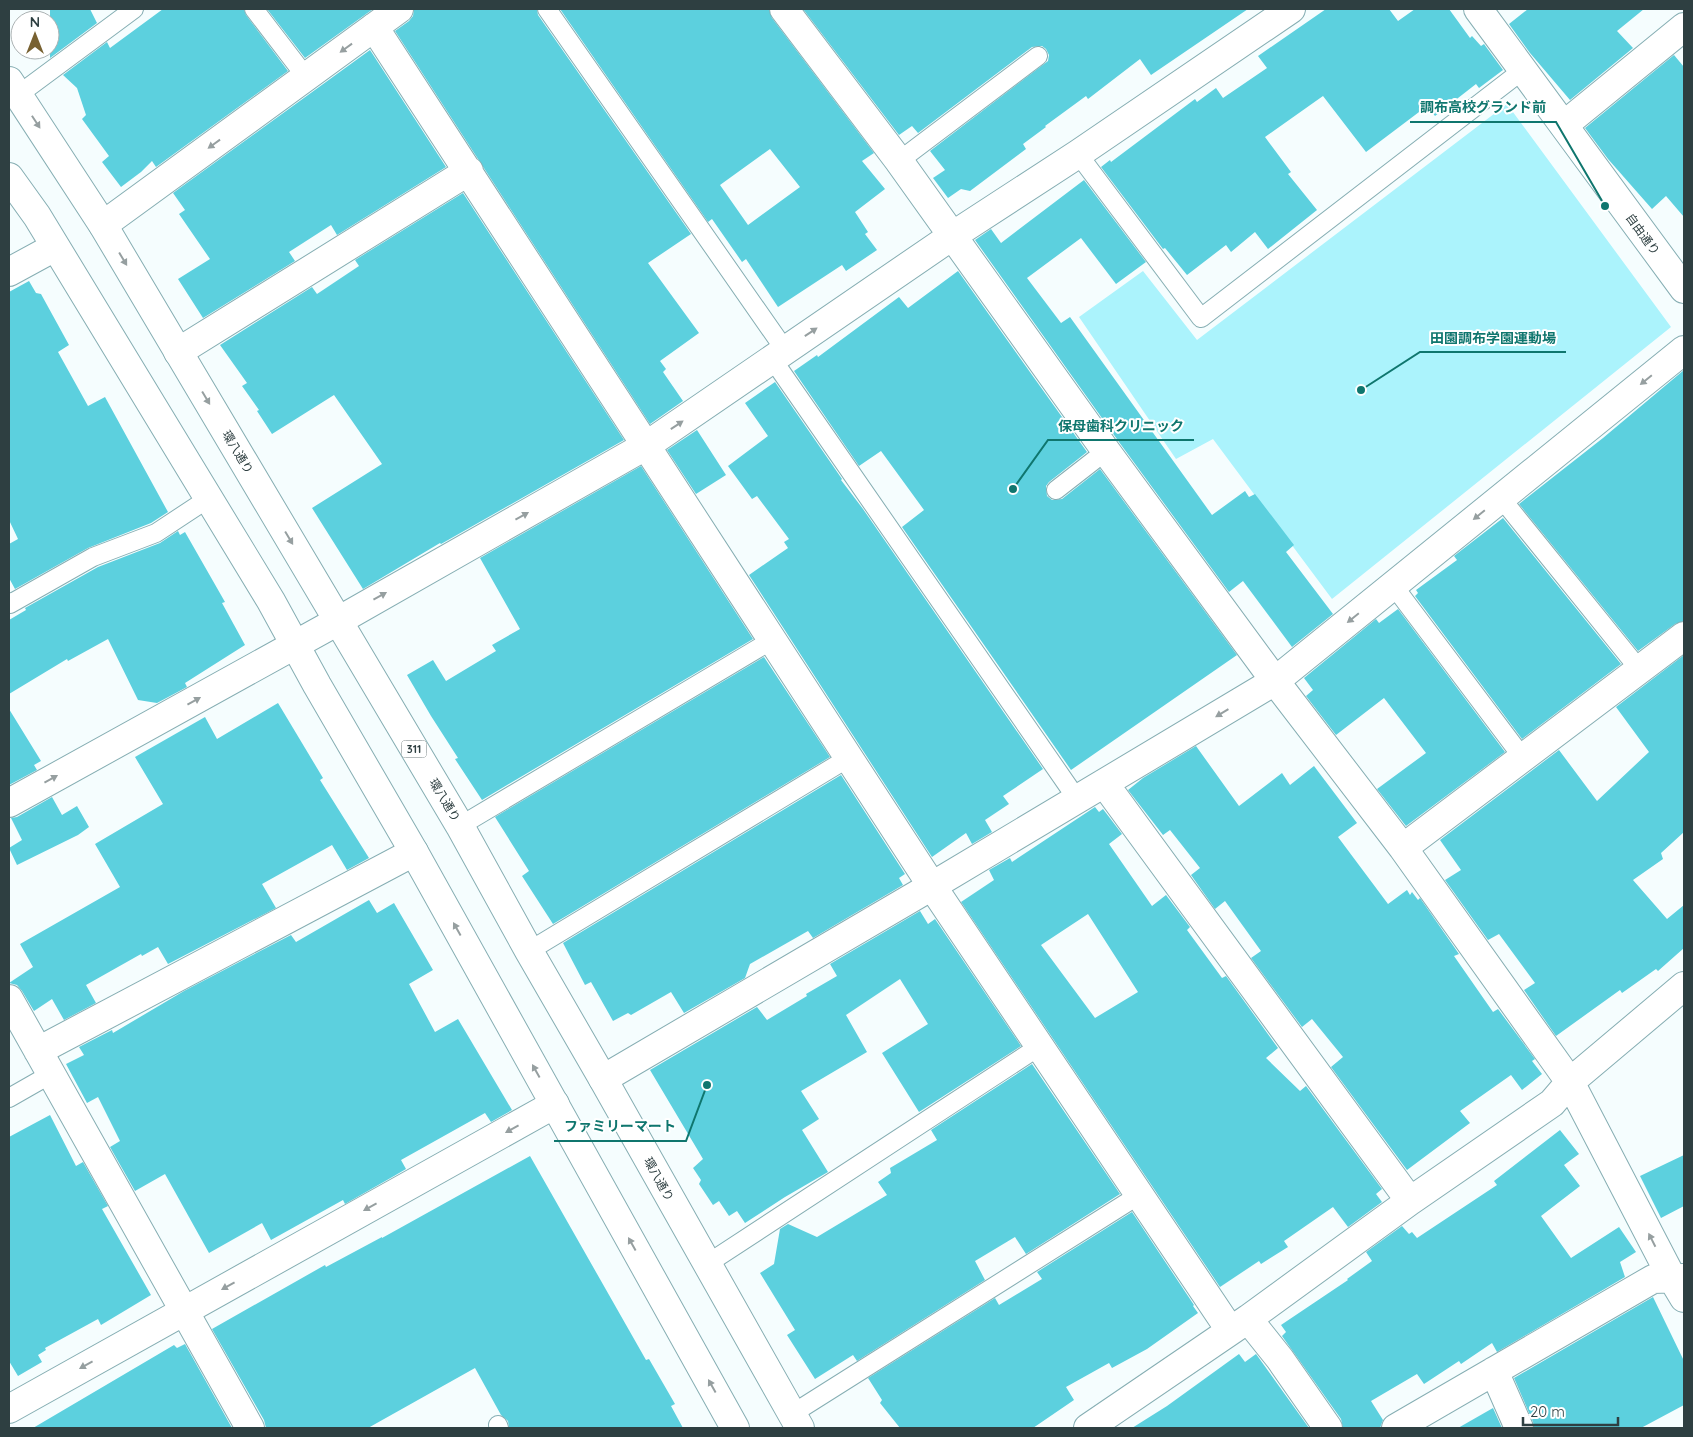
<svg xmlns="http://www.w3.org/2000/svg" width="1693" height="1437" font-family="Quicksand,'Noto Sans JP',sans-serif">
<rect width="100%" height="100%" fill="#f5fdfe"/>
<path fill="#abf3fc" d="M1507,104L1671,327L1332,599L1213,439L1176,459L1079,317L1143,271L1197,340Z"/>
<path fill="#5cd0de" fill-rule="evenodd" d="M50,9H90L97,23L50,58Z
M163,9H244L246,15L288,71L156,167L152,161L141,172L121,187L102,162L109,156L82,119L86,115L77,88L63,75L107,42L110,48Z
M267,9H373L305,58Z
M414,9H537L538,15L691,234L648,263L699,333L660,361L666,369L663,372L683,401L650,424L395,31L409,21L413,16Z
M560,9H769L772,18L874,153L862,161L885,189L855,212L868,232L865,234L877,250L846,271L842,265L778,307L746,259L742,262L712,219L708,222ZM770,149L800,187L748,225L720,185Z
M803,9H1248L1151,75L1140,59L1088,99L1086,96L1045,126L1046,127L1023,144L1026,149L970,191L961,189L948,198L933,178L945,170L930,151L1044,64L1048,61L1049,55L1046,49L1042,46L1032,47L918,133L912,126L899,135Z
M1326,9H1389L1398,21L1415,9H1449L1470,38L1472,36L1481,46L1484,44L1503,70L1479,88L1476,84L1435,116L1427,106L1366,152L1323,96L1265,137L1291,172L1288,174L1317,210L1268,249L1255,232L1231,252L1226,245L1187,275L1165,248L1163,249L1101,167L1110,160L1111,162L1195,99L1197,102L1216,88L1223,98L1267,68L1258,56Z
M1528,9H1644L1617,31L1633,48L1570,100L1530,53L1509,24Z
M370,50L446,167L337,235L331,225L289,252L295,261L203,318L178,279L210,259L179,214L185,210L173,193Z
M1674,55L1684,67V217L1666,196L1652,209L1608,159L1585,128Z
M1084,180L1146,262L1116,284L1081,238L1027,278L1061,323L1070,317L1212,515L1245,491L1249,497L1255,494L1294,545L1286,552L1333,614L1292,647L1243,581L1229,592L1119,442L975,240L991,229L1001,243Z
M463,193L624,440L441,544L440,543L363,589L312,508L382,464L334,395L272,434L257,411L259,410L242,386L247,383L220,345L312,287L317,294L359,266L355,260Z
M958,271L1087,452L1049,482L1046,486L1047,496L1052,500L1062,499L1100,469L1237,655L1071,770L902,527L924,510L881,451L859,466L794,371L817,355L818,357L899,297L908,308Z
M29,281L36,293L41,294L69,345L58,352L88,406L105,397L168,512L151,523L88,548L15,589L9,578V544L18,539L9,520V292Z
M1684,370V621L1675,624L1638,651L1519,504L1603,438Z
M775,382L842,479L841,480L863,509L1043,769L1003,796L1009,804L985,820L992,832L972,844L966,833L932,857L749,575L788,548L784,542L789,539L757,496L752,499L728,466L768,436L745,403Z
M697,430L726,475L696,494L667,450Z
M641,466L753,639L482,800L455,759L458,758L431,716L407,675L433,660L446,681L496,651L492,645L520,629L480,558Z
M1503,518L1621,664L1522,739L1415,596L1418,593L1416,590L1457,560L1454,556Z
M178,531L180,535L185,532L225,602L222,603L245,645L185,683L187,687L157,703L138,700L108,639L68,661L67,659L9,694V620L26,610L25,608L98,567L160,543Z
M1398,609L1505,752L1406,826L1377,789L1426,753L1384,698L1336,735L1306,696L1313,690L1304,678L1376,619L1379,623Z
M1684,655V832L1661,853L1663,859L1633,880L1667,919L1684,905V948L1658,971L1656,969L1622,993L1620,990L1556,1036L1524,990L1535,983L1499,934L1488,940L1445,880L1461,870L1440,840L1559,750L1597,801L1649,752L1616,707Z
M764,657L830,757L553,924L522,876L529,871L495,817Z
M278,703L323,778L320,780L369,858L347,870L332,845L262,884L276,908L168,964L158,947L142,956L141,954L86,985L96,1003L64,1020L52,999L34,1011L22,991L17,985L9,983L33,967L20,944L120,887L95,844L163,804L135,757L205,717L217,739Z
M9,709L41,761L34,765L37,770L9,785Z
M1196,746L1239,806L1282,773L1290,785L1314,766L1357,823L1338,837L1388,904L1407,890L1410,895L1412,892L1418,900L1420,898L1459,954L1454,956L1493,1012L1498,1009L1535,1059L1532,1061L1542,1074L1522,1090L1511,1075L1460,1111L1470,1123L1407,1170L1331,1067L1343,1057L1312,1019L1302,1027L1251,958L1261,951L1225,901L1215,909L1191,875L1200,868L1170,830L1163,835L1128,790L1143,778Z
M841,775L905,874L899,878L903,885L813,938L808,931L750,964L745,978L684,1013L671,992L631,1015L628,1013L613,1021L591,982L585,985L563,943Z
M52,797L62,815L77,806L89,827L78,835L17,865L9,848L22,840L11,818L17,817Z
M1095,807L1099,812L1103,809L1122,834L1109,844L1152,906L1166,895L1190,927L1187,930L1222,978L1226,976L1278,1048L1266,1058L1300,1091L1306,1086L1382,1189L1376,1194L1382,1202L1348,1227L1333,1207L1284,1241L1288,1247L1261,1264L1259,1261L1220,1287L961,902L994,880L989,870L1010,858L1012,862ZM1088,914L1138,992L1095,1018L1041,945Z
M369,900L377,913L394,903L433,970L409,984L435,1032L458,1019L512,1110L491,1122L485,1113L401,1160L406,1169L394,1176L345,1204L343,1200L271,1240L262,1223L209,1253L165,1174L135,1191L110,1147L120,1141L98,1097L87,1103L66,1064L84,1055L79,1047L112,1030L113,1033L184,991L291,935L296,942Z
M920,911L928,924L935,919L1021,1046L919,1112L882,1053L928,1024L900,979L846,1015L867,1052L801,1091L819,1119L802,1130L828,1172L785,1197L745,1223L737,1211L729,1216L719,1201L713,1205L699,1184L701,1180L693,1168L703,1159L650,1070L757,1007L767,1020L807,996L806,994L837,976L830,964Z
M1032,1064L1120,1194L1026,1254L1015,1237L975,1261L985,1280L857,1361L853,1355L815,1379L787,1335L795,1330L760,1273L774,1264L780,1229L788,1224L817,1237L887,1195L878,1182L891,1173L890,1168L937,1140L931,1130Z
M50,1115L76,1166L83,1162L108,1206L102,1209L151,1295L101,1325L98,1319L45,1348L46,1350L38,1355L42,1362L18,1376L9,1361V1137Z
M1560,1130L1579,1154L1564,1165L1580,1186L1541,1216L1571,1258L1619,1227L1636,1252L1620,1262L1625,1277L1497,1352L1492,1343L1461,1364L1459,1361L1424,1384L1417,1374L1371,1401L1383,1420L1380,1428H1343L1341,1419L1282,1336L1286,1332L1281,1325L1348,1280L1347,1279L1372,1261L1366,1252L1402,1226L1409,1234L1412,1232L1417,1238L1497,1185L1494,1181Z
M1684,1155V1206L1661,1218L1640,1176Z
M530,1156L646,1360L649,1359L675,1404L671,1406L683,1428H509L508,1421L501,1415L475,1368L368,1428H266L264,1420L212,1329L325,1265L326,1267L382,1237V1238Z
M1132,1212L1194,1305L1193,1306L1198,1313L1147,1349L1112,1368L1109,1363L1066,1387L1074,1400L1033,1428H900L880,1403L882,1400L868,1378L995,1298L999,1305L1042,1279L1037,1272Z
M1653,1297L1684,1361V1405L1641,1428H1534L1533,1422L1514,1378Z
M185,1344L232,1428H33L174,1345L177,1348Z
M1239,1354L1245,1362L1256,1354L1309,1428H1132L1167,1406Z
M1493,1408L1502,1428H1458Z"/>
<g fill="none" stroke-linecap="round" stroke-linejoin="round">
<g stroke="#86aeb3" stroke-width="20">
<path id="lane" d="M254,9L306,77
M547,9L785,350
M18,95L134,9
M1078,154L1201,318L1523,70
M899,161L1038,56
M773,360L1077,799
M1056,490L1106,451
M1501,498L1639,669
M1393,585L1523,758
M9,602L10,604L93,557L156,533L209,498
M460,826L772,640
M529,951L850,757
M9,1098L51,1074
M707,1264L1040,1046
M792,1414L1139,1195
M498,1425L499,1428"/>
</g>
<g stroke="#86aeb3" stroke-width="30">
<path id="street" d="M784,9L899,161L1106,451L1275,681L1403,848L1570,1082L1672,1278L1684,1298
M374,27L932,886L1230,1330
M1564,125L1684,27
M103,225L399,9
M9,272L55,247
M178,352L469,171
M1104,783L1410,1201
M9,803L338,621L647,445L952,236L1078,154L1291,9
M1403,848L1684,636
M9,999L250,1428
M38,1051L414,852
M603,1079L932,886L1275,681L1684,350
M1248,1319L1280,1359L1328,1428
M1494,1371L1519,1428
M9,1409L555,1104
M1088,1428L1248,1319L1410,1201L1552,1103L1570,1082L1684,986
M1396,1428L1653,1279L1684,1278"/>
</g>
<g stroke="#86aeb3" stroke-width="30">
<path id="secondary" d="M1478,9L1684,289"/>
</g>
<g stroke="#86aeb3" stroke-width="30">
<path id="primary" d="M9,81L103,225L460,826L529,951L603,1079L800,1428
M9,177L37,216L271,601L317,685L414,852L735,1428"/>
</g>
<use href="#lane" stroke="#fff" stroke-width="18"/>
<use href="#street" stroke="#fff" stroke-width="28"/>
<use href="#secondary" stroke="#fff" stroke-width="28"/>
<use href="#primary" stroke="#fff" stroke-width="28"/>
</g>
<defs><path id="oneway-solid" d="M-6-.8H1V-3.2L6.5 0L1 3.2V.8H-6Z" transform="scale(1.25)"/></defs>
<g fill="#969fa0">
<use href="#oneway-solid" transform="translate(346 48) rotate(144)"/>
<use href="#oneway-solid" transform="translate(36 122) rotate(57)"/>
<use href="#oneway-solid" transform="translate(214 144) rotate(144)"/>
<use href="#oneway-solid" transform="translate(123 259) rotate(59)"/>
<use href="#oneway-solid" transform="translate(811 332) rotate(-34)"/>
<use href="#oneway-solid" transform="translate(1646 380) rotate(141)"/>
<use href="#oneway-solid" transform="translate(206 398) rotate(59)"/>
<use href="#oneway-solid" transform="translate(677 425) rotate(-34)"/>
<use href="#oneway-solid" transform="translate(1479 515) rotate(141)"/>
<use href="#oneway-solid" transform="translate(522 516) rotate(-29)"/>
<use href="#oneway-solid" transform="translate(289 538) rotate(59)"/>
<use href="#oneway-solid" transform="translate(380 596) rotate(-29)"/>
<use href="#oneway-solid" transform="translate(1353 618) rotate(141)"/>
<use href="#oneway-solid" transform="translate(194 701) rotate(-29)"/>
<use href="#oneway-solid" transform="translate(1222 713) rotate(149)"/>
<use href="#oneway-solid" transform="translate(51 779) rotate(-29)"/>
<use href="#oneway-solid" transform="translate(457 929) rotate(-119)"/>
<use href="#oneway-solid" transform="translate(536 1071) rotate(-119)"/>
<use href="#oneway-solid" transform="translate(512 1129) rotate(151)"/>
<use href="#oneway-solid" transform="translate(370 1207) rotate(151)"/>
<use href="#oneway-solid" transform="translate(1652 1240) rotate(-117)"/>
<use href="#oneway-solid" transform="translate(632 1244) rotate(-119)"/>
<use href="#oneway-solid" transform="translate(228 1286) rotate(151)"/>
<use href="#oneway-solid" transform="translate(86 1365) rotate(151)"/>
<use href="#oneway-solid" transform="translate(712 1386) rotate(-119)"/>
</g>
<g text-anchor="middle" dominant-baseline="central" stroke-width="4" stroke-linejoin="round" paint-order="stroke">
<rect fill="#fff" stroke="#6d797a" stroke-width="1" x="401.5" y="740.5" width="25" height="17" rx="4"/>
<g font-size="11" font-weight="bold" fill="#2e3f41">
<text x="414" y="749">311</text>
</g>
<g font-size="12" fill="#2e3f41" stroke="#fff">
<text transform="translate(1643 234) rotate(54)">自由通り</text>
<text transform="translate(238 452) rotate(59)">環八通り</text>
<text transform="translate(445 800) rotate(59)">環八通り</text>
<text transform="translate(659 1179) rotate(61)">環八通り</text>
</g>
</g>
<path fill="none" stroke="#0f766e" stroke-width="2" d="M1605 206L1556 122H1410M1361 390L1420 352H1566M1013 489L1048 440H1194M707 1085L686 1141H554"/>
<g fill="#0f766e" stroke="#fff" stroke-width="2">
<circle cx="1605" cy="206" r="5"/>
<circle cx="1361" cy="390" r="5"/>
<circle cx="1013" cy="489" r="5"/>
<circle cx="707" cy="1085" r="5"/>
</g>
<g font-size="14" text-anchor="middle" font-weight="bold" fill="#0f766e" stroke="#fff" stroke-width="4" stroke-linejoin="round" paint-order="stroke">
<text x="1483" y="112">調布高校グランド前</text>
<text x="1493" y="343">田園調布学園運動場</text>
<text x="1121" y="431">保母歯科クリニック</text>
<text x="620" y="1131">ファミリーマート</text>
</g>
<rect width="1693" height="1437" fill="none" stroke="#2e3f41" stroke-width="20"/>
<g transform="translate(35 35)"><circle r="24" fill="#ffffff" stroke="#abb2b3"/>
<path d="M0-4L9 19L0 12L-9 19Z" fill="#786131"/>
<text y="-8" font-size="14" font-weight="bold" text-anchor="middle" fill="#2e3f41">N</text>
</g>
<path d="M1523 1417v8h95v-8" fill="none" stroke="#2e3f41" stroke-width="2.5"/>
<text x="1530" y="1417" font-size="15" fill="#2e3f41" stroke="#ffffff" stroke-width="4" paint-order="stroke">20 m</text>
</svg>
